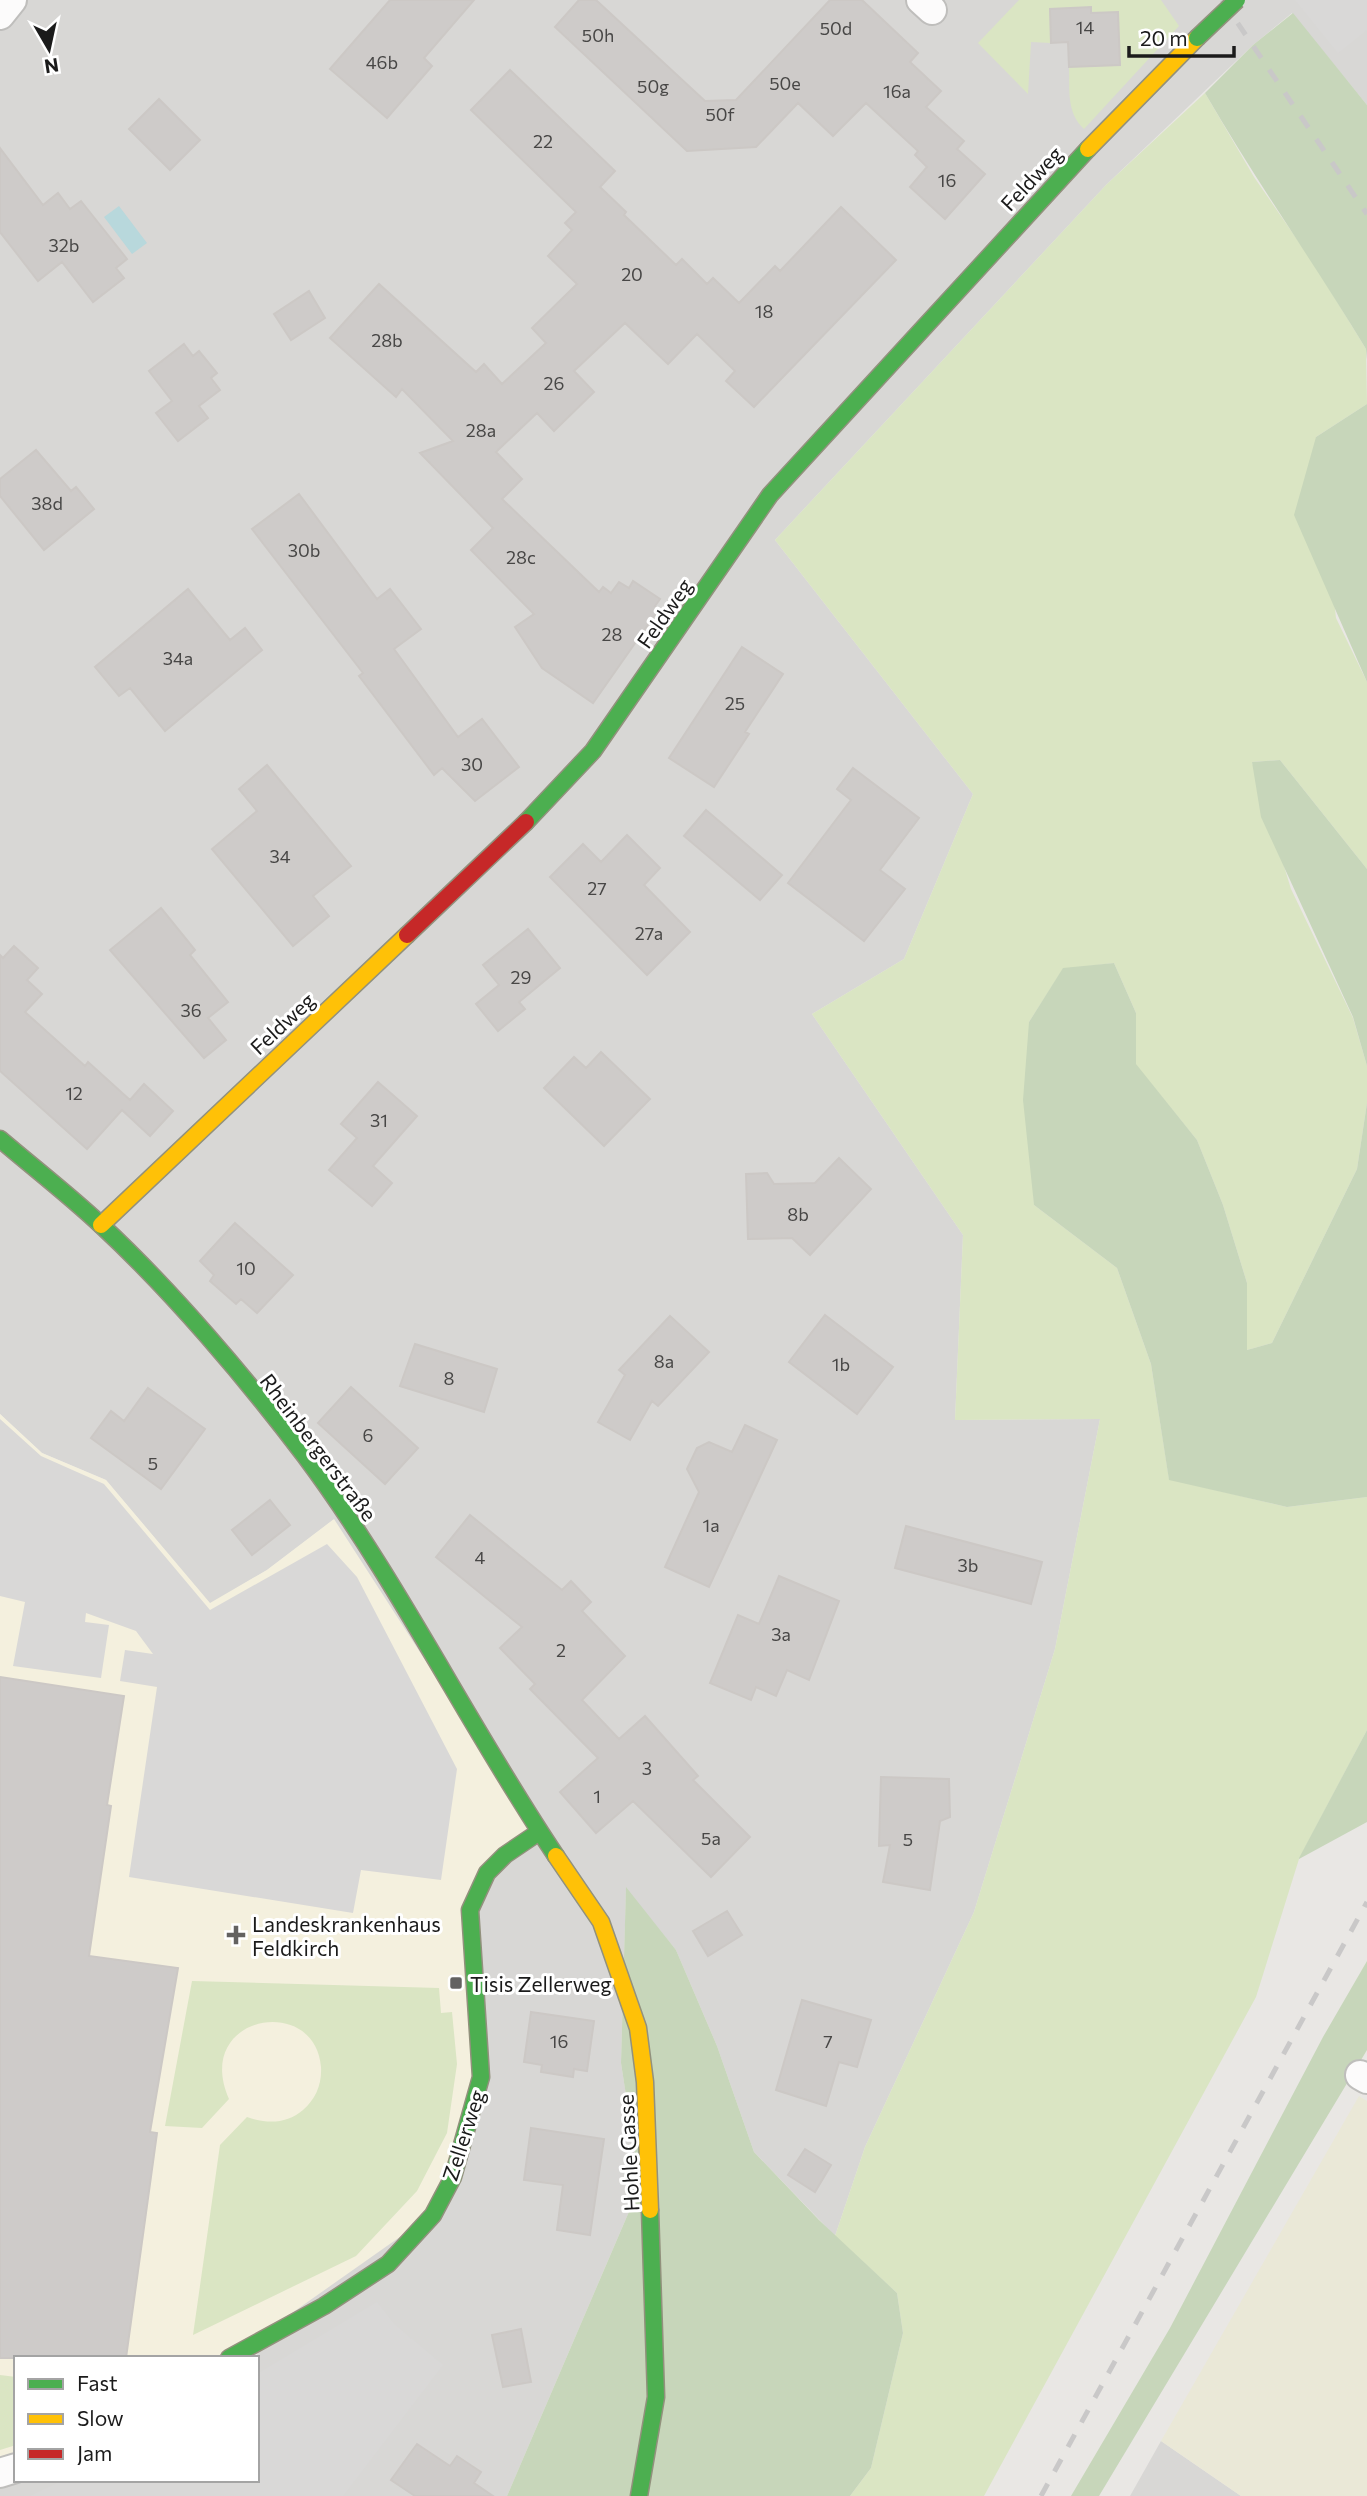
<svg xmlns="http://www.w3.org/2000/svg" width="1367" height="2496" font-family="Commissioner,sans-serif">
<rect width="100%" height="100%" fill="#e9e7e4"/>
<path fill="#d8d7d5" d="M0,0H1367V105L1292,13L1253,45L1107,184L775,540L973,794L904,959L812,1014L963,1235L955,1420L1100,1419L1055,1649L974,1912L865,2147L835,2236L754,2152L717,2046L676,1950L626,1889L621,2063L640,2186L507,2496H0V2473L16,2480H257V2358L333,1520L267,1570L210,1604L106,1480L42,1453L0,1414Z
M1161,2441L1241,2496H1130Z"/>
<path fill="#f4f0de" d="M0,1414L42,1453L106,1480L210,1603L267,1570L334,1519L536,1832L479,1876V2076L431,2215L228,2358H16V2466L0,2473Z"/>
<path fill="#eae8d7" d="M1359,2096L1367,2101V2496H1241L1161,2441Z"/>
<path fill="#dae5c3" d="M1019,0H1161L1179,26L1084,129C1066,112 1070,90 1069,67L1120,65L1118,12L1091,13V7L1050,9L1051,43L1031,42L1028,94L978,43Z
M1205,93L1254,177L1314,264L1366,349L1367,404L1316,437L1336,618L1367,682V869L1280,760L1252,762L1291,889L1353,1018L1367,1066V1103L1357,1169L1272,1343L1247,1350V1283L1223,1205L1197,1140L1135,1064L1136,1013L1114,963L1063,969L1029,1022L1034,1205L1117,1268L1151,1364L1169,1479L1287,1507L1367,1497V1730L1299,1859L1256,1997L984,2496H850L871,2468L903,2333L897,2293L835,2236L865,2147L974,1912L1055,1649L1100,1419L955,1420L963,1235L812,1014L904,959L973,794L775,540L1107,184Z
M192,1981L439,1988L441,2013L452,2012L457,2064L447,2133L417,2191L356,2256L193,2335L220,2145L247,2117C267,2124 287,2124 303,2110C316,2099 322,2084 321,2067C315,1993 192,2015 229,2099L202,2128L165,2126Z
M0,2375L16,2377V2445L0,2450Z"/>
<path fill="#c7d6ba" d="M1293,13L1367,105V360L1366,349C1314,263 1256,181 1205,93L1253,45Z
M1367,404V682L1294,515L1316,437Z
M1280,760L1367,869V1066L1353,1017L1261,817L1252,762Z
M1114,963L1136,1013V1064L1197,1140L1223,1205L1247,1283V1350L1272,1343L1357,1169L1367,1103V1497L1287,1507L1169,1480L1151,1364L1117,1268L1034,1205L1023,1100L1029,1022L1063,968Z
M1367,1730V1822L1299,1859V1858Z
M626,1887L676,1950L717,2046L754,2152L819,2220L897,2293L903,2333L871,2468L850,2496H507L640,2186L621,2063Z
M1367,1961V2050L1099,2496H1071L1170,2328L1323,2037Z"/>
<path fill="#d9d8d7" d="M1295,0H1367V30L1338,53Z
M0,1419L41,1456L104,1484L210,1610L327,1544L357,1577L457,1769L441,1880L361,1870L353,1913L129,1877L157,1687L120,1681L125,1650L153,1654L136,1631L86,1613L85,1622L109,1625L101,1678L13,1666L25,1602L0,1596Z
M377,2302L394,2324L443,2365L343,2496H30L64,2480H257V2374Z"/>
<path fill="#b8d8dc" d="M119,206L147,243L132,254L104,217Z"/>
<path fill="#cecbc9" stroke="#ccc8c5" stroke-width="2" d="M390,0H474L424,58L432,66L387,118L330,69Z
M579,0H596L705,101L736,100L830,0H862L918,53L910,62L941,91L926,107L964,141L957,149L985,174L945,219L910,187L927,167L915,155L918,151L866,103L833,136L798,103L756,147L687,151L555,27Z
M1091,7V13L1118,12L1120,65L1069,67L1068,42L1051,43L1050,9Z
M510,70L615,171L600,187L626,212L624,215L676,265L682,259L707,284L713,278L739,303L775,266L780,271L841,207L896,260L754,407L726,381L735,371L697,334L668,364L625,323L574,371L594,392L554,431L537,413L496,452L522,479L502,499L599,592L603,587L611,593L619,582L629,588L633,581L660,599L655,606L659,609L593,703L542,668L515,627L534,614L471,550L493,528L420,453L453,441L402,389L396,397L330,338L379,284L476,372L484,364L502,384L546,343L532,328L577,284L548,256L572,230L565,223L576,212L471,110Z
M159,99L200,140L170,170L129,129Z
M0,148L43,205L58,193L70,209L81,201L127,259L116,268L124,278L93,302L62,262L38,281L0,232Z
M309,291L325,318L291,340L274,314Z
M184,344L193,356L199,351L217,373L211,378L220,390L199,406L208,418L178,441L156,413L172,401L149,371Z
M36,450L71,491L76,487L94,509L44,550L0,496V479Z
M299,494L377,599L390,589L421,629L394,649L458,737L482,719L519,767L475,801L442,768L434,775L359,676L363,673L252,529Z
M188,589L230,640L245,628L262,650L165,731L130,688L119,696L95,667Z
M742,647L783,674L745,732L749,734L714,787L669,758Z
M267,765L351,866L313,896L329,916L293,946L212,849L257,811L239,789Z
M853,768L919,818L880,870L905,889L864,941L788,883L851,800L837,789Z
M706,810L782,875L760,900L684,836Z
M627,835L660,868L644,885L690,932L647,975L550,877L583,844L601,862Z
M161,908L195,950L190,955L228,1002L208,1018L226,1040L204,1058L110,950Z
M528,929L560,968L519,1002L525,1009L498,1031L476,1004L499,985L483,965Z
M14,946L38,968L27,980L42,994L25,1012L85,1066L88,1062L130,1100L144,1084L173,1111L150,1136L122,1110L87,1149L0,1071V955L3,958Z
M601,1052L650,1099L604,1146L544,1088L574,1057L586,1068Z
M378,1082L417,1116L373,1166L392,1183L372,1206L329,1170L357,1138L341,1124Z
M839,1158L871,1189L810,1255L792,1238L748,1239L746,1174L767,1173L774,1184L815,1183Z
M235,1223L293,1275L257,1313L241,1299L236,1304L210,1281L214,1275L200,1261Z
M825,1315L893,1367L857,1414L789,1362Z
M670,1316L709,1352L658,1406L652,1401L630,1440L598,1422L625,1375L619,1370Z
M415,1344L497,1369L484,1412L400,1386Z
M351,1387L418,1448L385,1484L318,1423Z
M148,1388L205,1429L161,1489L91,1438L111,1411L124,1421Z
M745,1425L777,1440L709,1587L665,1567L699,1492L687,1469L697,1448L709,1442L732,1452Z
M270,1500L290,1525L252,1555L232,1530Z
M470,1515L562,1590L571,1581L591,1602L582,1611L625,1656L582,1700L619,1739L645,1716L698,1776L693,1780L750,1837L711,1877L633,1801L596,1833L560,1792L598,1758L530,1689L535,1684L500,1648L522,1627L436,1557Z
M906,1526L1042,1562L1031,1604L895,1568Z
M779,1576L839,1601L809,1680L787,1670L776,1696L756,1687L751,1700L710,1683L738,1615L759,1624Z
M0,1677L124,1696L107,1805L111,1806L89,1956L178,1968L150,2132L157,2133L126,2358H0Z
M881,1777L949,1779L950,1817L940,1821L930,1890L883,1882L890,1845L879,1846Z
M727,1911L742,1935L708,1956L693,1931Z
M802,2000L871,2020L857,2067L839,2062L826,2106L776,2090Z
M531,2012L594,2021L587,2071L574,2069L573,2077L541,2072L542,2065L524,2062Z
M531,2128L604,2139L590,2235L557,2230L563,2185L524,2180Z
M805,2149L831,2165L815,2192L788,2175Z
M521,2329L531,2382L503,2387L492,2335Z
M417,2444L450,2466L457,2456L481,2472L474,2483L493,2496H415L391,2480Z"/>
<g fill="none" stroke-linecap="round" stroke-linejoin="round">
<g stroke="#bfbebc" stroke-width="32">
<path id="street" d="M921,0L932,10
M0,15L12,0
M1360,2075L1367,2079
M0,2473L16,2468"/>
</g>
<g stroke="#92917d" stroke-width="19">
<path id="fast" d="M526,822L593,751L770,495L1088,149
M0,1139C34,1168 69,1195 101,1225C172,1291 246,1378 305,1456C399,1582 468,1725 556,1856
M229,2358L324,2306L388,2264L433,2215L453,2177L481,2077L470,1910L487,1873L505,1855L539,1832
M639,2496L656,2397L650,2210"/>
</g>
<g stroke="#92917d" stroke-width="19">
<path id="slow" d="M1088,149L1197,38
M101,1225L407,935
M556,1856L601,1922L638,2028L645,2082L650,2210"/>
</g>
<g stroke="#92917d" stroke-width="19">
<path id="jam" d="M407,935L526,822"/>
</g>
<use href="#street" stroke="#fcfbfb" stroke-width="28"/>
<use href="#fast" stroke="#4caf50" stroke-width="16"/>
<use href="#slow" stroke="#ffc107" stroke-width="16"/>
<use href="#jam" stroke="#c62828" stroke-width="16"/>
<path stroke="#c9c8c8" stroke-width="5" stroke-dasharray="14 14" stroke-linecap="butt" d="M1222,0L1367,214
M1041,2496L1367,1902"/>
<g stroke="#92917d" stroke-width="19" stroke-linecap="butt">
<path id="fast-bridge" d="M1197,38L1237,0"/>
</g>
<use href="#fast-bridge" stroke="#4caf50" stroke-width="16"/>
</g>
<g fill="#636261" stroke="#fff" stroke-width="2.5">
<path d="M232.5 1924.5h7v7h7v7h-7v7h-7v-7h-7v-7h7z"/>
<rect x="449" y="1976" width="14" height="14" rx="3.5"/>
</g>
<g text-anchor="middle" dominant-baseline="central" stroke-width="6" stroke-linejoin="round" paint-order="stroke">
<g font-size="18" fill="#484746">
<text x="1085" y="27">14</text>
<text x="836" y="28">50d</text>
<text x="598" y="35">50h</text>
<text x="382" y="62">46b</text>
<text x="785" y="83">50e</text>
<text x="653" y="86">50g</text>
<text x="897" y="91">16a</text>
<text x="720" y="114">50f</text>
<text x="543" y="141">22</text>
<text x="947" y="180">16</text>
<text x="64" y="245">32b</text>
<text x="632" y="274">20</text>
<text x="764" y="311">18</text>
<text x="387" y="340">28b</text>
<text x="554" y="383">26</text>
<text x="481" y="430">28a</text>
<text x="47" y="503">38d</text>
<text x="304" y="550">30b</text>
<text x="521" y="557">28c</text>
<text x="612" y="634">28</text>
<text x="178" y="658">34a</text>
<text x="735" y="703">25</text>
<text x="472" y="764">30</text>
<text x="280" y="856">34</text>
<text x="597" y="888">27</text>
<text x="649" y="933">27a</text>
<text x="521" y="977">29</text>
<text x="191" y="1010">36</text>
<text x="74" y="1093">12</text>
<text x="379" y="1120">31</text>
<text x="798" y="1214">8b</text>
<text x="246" y="1268">10</text>
<text x="664" y="1361">8a</text>
<text x="841" y="1364">1b</text>
<text x="449" y="1378">8</text>
<text x="368" y="1435">6</text>
<text x="153" y="1463">5</text>
<text x="711" y="1525">1a</text>
<text x="480" y="1557">4</text>
<text x="968" y="1565">3b</text>
<text x="781" y="1634">3a</text>
<text x="561" y="1650">2</text>
<text x="647" y="1768">3</text>
<text x="597" y="1796">1</text>
<text x="711" y="1838">5a</text>
<text x="908" y="1839">5</text>
<text x="559" y="2041">16</text>
<text x="828" y="2041">7</text>
</g>
<g font-size="21" fill="#1b1b1b" stroke="#fff">
<text transform="translate(1031 178) rotate(-47)">Feldweg</text>
<text transform="translate(664 613) rotate(-55)">Feldweg</text>
<text transform="translate(282 1023) rotate(-43)">Feldweg</text>
<text transform="translate(319 1447) rotate(53)">Rheinbergerstraße</text>
<text transform="translate(463 2135) rotate(-72)">Zellerweg</text>
<text transform="translate(628 2153) rotate(-93)">Hohle Gasse</text>
</g>
<g font-size="21" fill="#1b1b1b" stroke="#fff" text-anchor="start">
<text x="252" y="1923">Landeskrankenhaus<tspan x="252" dy="24">Feldkirch</tspan></text>
<text x="470" y="1983">Tisis Zellerweg</text>
</g>
</g>
<rect x="14" y="2356" width="245" height="126" fill="#ffffff" stroke="#a4a4a4" stroke-width="2"/>
<rect x="28" y="2379" width="35" height="10" fill="#4caf50" stroke="#a4a4a4" stroke-width="2"/>
<text x="77" y="2391" font-size="21" fill="#1b1b1b">Fast</text>
<rect x="28" y="2414" width="35" height="10" fill="#ffc107" stroke="#a4a4a4" stroke-width="2"/>
<text x="77" y="2426" font-size="21" fill="#1b1b1b">Slow</text>
<rect x="28" y="2449" width="35" height="10" fill="#c62828" stroke="#a4a4a4" stroke-width="2"/>
<text x="77" y="2461" font-size="21" fill="#1b1b1b">Jam</text>
<g transform="translate(49 49) rotate(171)" stroke="#ffffff" stroke-width="5" paint-order="stroke">
<path d="M0-5L12 26L0 18L-12 26Z" fill="#1b1b1b"/>
<text y="-10" font-size="19" font-weight="bold" text-anchor="middle" fill="#1b1b1b">N</text>
</g>
<path d="M1129 46v10h105v-10" fill="none" stroke="#1b1b1b" stroke-width="3.5"/>
<text x="1140" y="46" font-size="21" fill="#1b1b1b" stroke="#ffffff" stroke-width="5" paint-order="stroke">20 m</text>
</svg>
